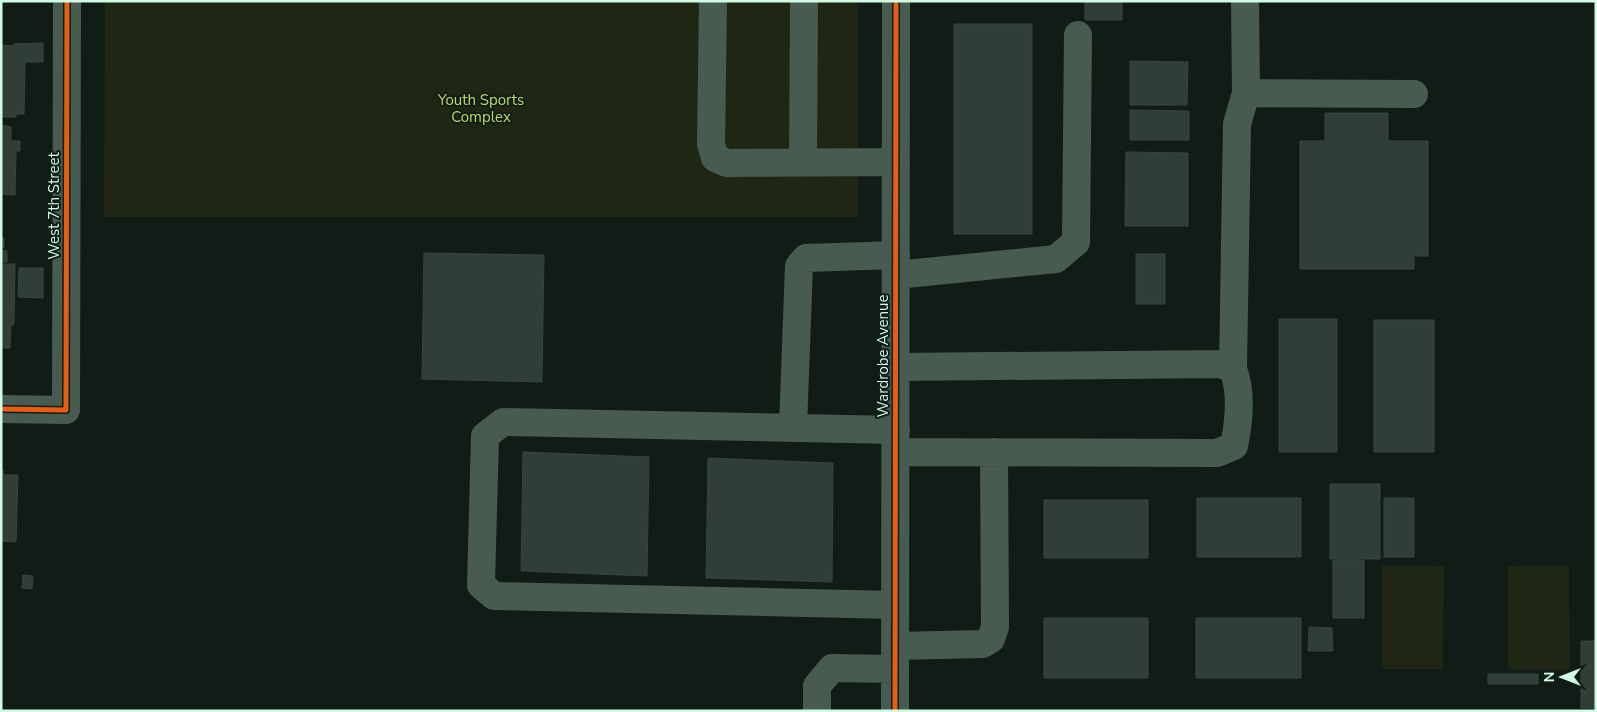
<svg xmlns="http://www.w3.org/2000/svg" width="1597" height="712" font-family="'Nunito Sans',sans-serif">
<rect width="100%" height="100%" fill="#121c17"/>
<path fill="#1f2613" d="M105,1H858V217H104Z
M1382,565L1444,566L1443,669H1382Z
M1569,565L1570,670L1508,669V566Z"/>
<path fill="#303e37" stroke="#35463e" d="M1085,1H1122V20H1085Z
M954,24H1032V234H954Z
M43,43V62H25L24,114H16V117H1V45L14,46V44Z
M1130,61L1188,62L1187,105H1130Z
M1130,110L1189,111V140H1130Z
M1325,113H1388V141H1428V256H1414V269H1300V141H1325Z
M1,125L11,127V141H20V151H16L15,195L1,194Z
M1126,152L1188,153V226H1125Z
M1,238H4V248H1Z
M1,250L7,251V262H1Z
M424,253L544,255L542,382L422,379Z
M1136,254H1165V304H1136Z
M1,264H15L14,324L11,325L10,348H1Z
M19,268H43V298L18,297Z
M1279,319H1337V452H1279Z
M1374,320H1434V452H1374Z
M523,452L649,457L647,576L521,571Z
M708,458L833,463L832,582L706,578Z
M1,470H3V475H18L16,542L1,541Z
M1330,484H1380V559H1330Z
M1197,498H1301V557H1197Z
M1384,498H1414V557H1384Z
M1044,500H1148V558H1044Z
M1333,560H1364V618H1333Z
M23,575L33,576L32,589L22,588Z
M1044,618H1148V678H1044Z
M1196,618H1301V678H1196Z
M1309,627L1332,628L1333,651H1308Z
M1581,641H1596V708H1581Z
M1488,674H1538V684H1488Z"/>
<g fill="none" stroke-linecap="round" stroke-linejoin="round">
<path stroke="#485b50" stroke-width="28" d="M713,1L711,144L715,158L727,163L896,162
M1246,93L1414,94
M803,162L804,1
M896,275L1056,259L1076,242L1078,35
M1233,369L1237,124L1246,93L1245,1
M1,409L66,410L67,1
M793,427L799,266L806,258L896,255
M896,452L1217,453L1234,446C1239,422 1242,392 1233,369L1221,364L896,367
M895,605L494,596L481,585L485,436L503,422L896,430
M895,646L983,644L991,639L995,627L994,452
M817,711V686L832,668L895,669
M895,711L896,1"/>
<g stroke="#0f1f18" stroke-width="8">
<path id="cycleway" d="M1,409L66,410L67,1
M895,711L896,1"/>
</g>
<use href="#cycleway" stroke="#e95d12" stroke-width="5"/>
</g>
<g text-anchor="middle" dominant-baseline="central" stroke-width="4" stroke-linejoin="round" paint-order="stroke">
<g font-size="15" fill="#c6d364" stroke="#0f1f18">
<text x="481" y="100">Youth Sports<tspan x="481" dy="17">Complex</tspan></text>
</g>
<g font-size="15" fill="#d1fbe5" stroke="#0f1f18">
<text transform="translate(54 206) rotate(-90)">West 7th Street</text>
<text transform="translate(883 356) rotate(-90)">Wardrobe Avenue</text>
</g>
</g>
<rect width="1597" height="712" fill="none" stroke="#d1fbe5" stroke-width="5"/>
<g transform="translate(1562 677) rotate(270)" stroke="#0f1f18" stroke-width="4" paint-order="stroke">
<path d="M0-4L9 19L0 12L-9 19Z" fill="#d1fbe5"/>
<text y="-8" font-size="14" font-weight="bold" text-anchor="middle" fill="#d1fbe5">N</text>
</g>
</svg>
